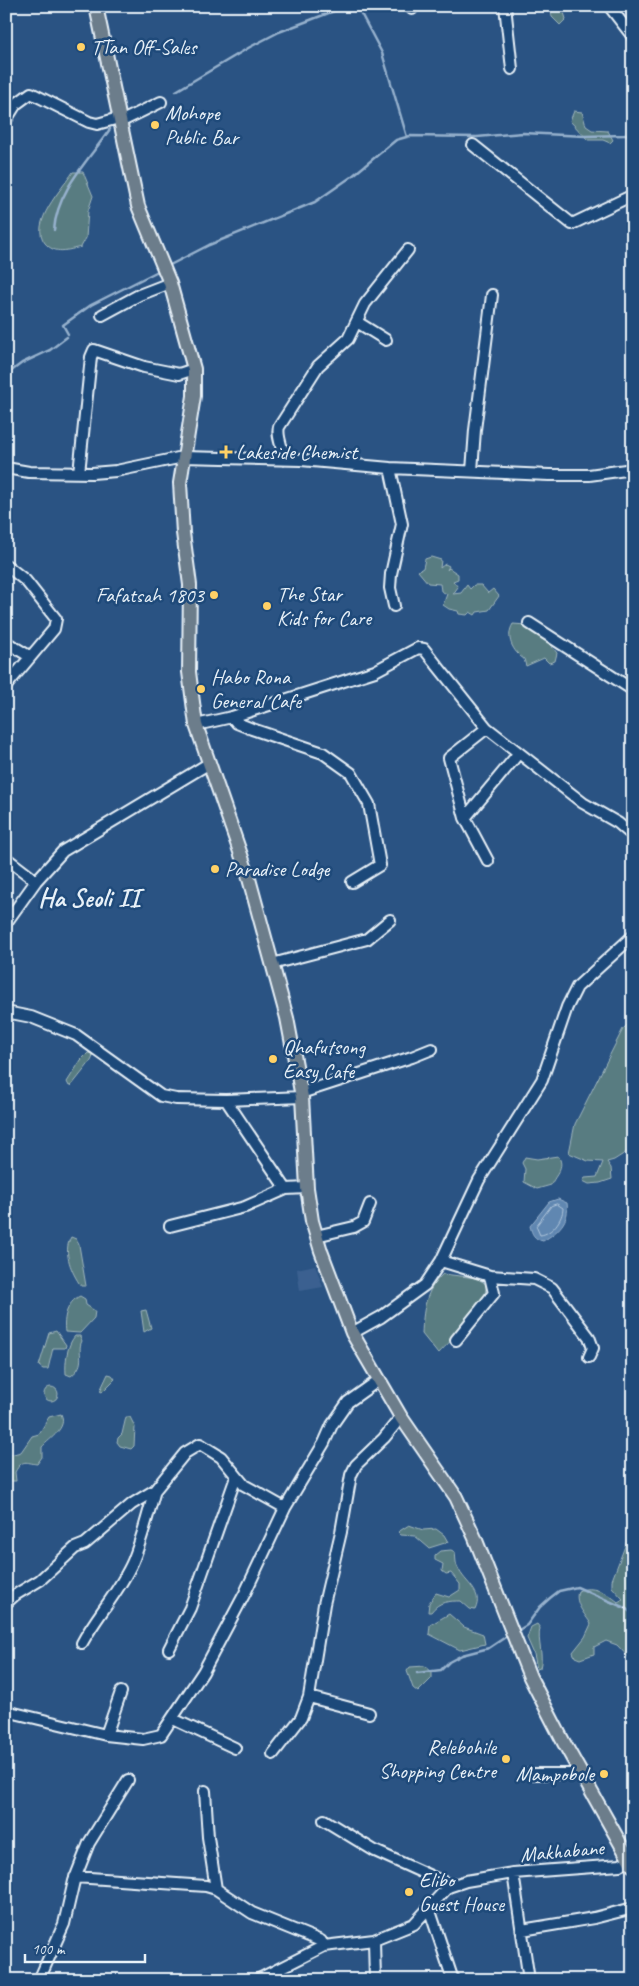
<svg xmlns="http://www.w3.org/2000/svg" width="639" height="1986" font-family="Caveat,sans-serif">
<rect width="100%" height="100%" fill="#2a5383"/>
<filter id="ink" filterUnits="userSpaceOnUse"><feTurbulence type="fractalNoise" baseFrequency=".02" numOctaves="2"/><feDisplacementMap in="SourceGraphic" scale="10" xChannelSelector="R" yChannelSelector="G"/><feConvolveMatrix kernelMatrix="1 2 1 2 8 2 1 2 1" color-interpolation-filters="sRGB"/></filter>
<g filter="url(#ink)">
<path fill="#3b6190" d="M612,6H633V32Z
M315,1265L323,1287L300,1291L297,1269Z"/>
<path fill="#587c81" stroke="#a0b6bc" d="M550,6H562L566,19L560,25L552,17Z
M574,111L582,112L586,126L592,130L608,131L613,140L610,143L603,140H588L570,121Z
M73,172H83L93,196L88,211L86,238L81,247C68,250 55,255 45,243C29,223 62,189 73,172Z
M431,557L441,560L440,568L445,564L449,566L447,570L449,568L458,574V579L453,581L458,587L453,594L461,593L467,585L470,589L474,585H481L488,593L493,589L499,596L489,610L477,612L475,615L470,612L467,615L459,614L458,611L449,609L443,605L447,594L441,591L440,584L428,583L418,571L423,568L425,559Z
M513,624L526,625L546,639L557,653L555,661L549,663L544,658L526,666L524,659C513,652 505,637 513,624Z
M632,1020L633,1148L614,1160L607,1162L611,1168L612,1179L600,1183L589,1184L583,1181L585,1178L597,1177L603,1162L588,1161L569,1153L575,1124L623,1029Z
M88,1053L94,1054L91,1061L72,1085L69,1086L67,1082L81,1060Z
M558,1156C566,1167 555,1175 551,1185L537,1189L524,1182L525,1169L522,1163L525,1157L537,1159Z
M71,1237L76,1239L79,1245L86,1286H81C72,1273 62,1252 71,1237Z
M443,1274L477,1278L486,1284C488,1307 453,1338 438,1354L422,1334C423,1311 425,1290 443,1274Z
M80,1296L85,1299L86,1305L95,1311L94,1318L80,1333L65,1332C63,1318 67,1302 80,1296Z
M146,1310L151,1328L144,1332L141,1311Z
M56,1331L66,1345L65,1348H53L48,1369H43L39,1366L49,1333Z
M75,1336H80L82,1341C76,1352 88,1363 71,1376L66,1374C65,1362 67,1345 75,1336Z
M108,1374L112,1375L115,1379L102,1392L100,1391Z
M44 1394a7 7 0 1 1 14 0a7 7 0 1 1-14 0Z
M61,1414C68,1428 50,1438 42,1447V1457L37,1464C26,1463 23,1458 15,1472L16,1481H6V1456L21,1452L32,1436L39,1434L49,1417Z
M126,1417H130L135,1427L134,1446L131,1449L120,1446L117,1442L118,1438L122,1434Z
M409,1525L423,1530L436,1529L444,1535L448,1542L429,1548L415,1536L401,1535L398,1532Z
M633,1525V1662L617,1645L606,1641L594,1647V1654L580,1659L575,1657L573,1652L585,1637L591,1624C585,1614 574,1604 578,1591C592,1585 606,1592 618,1602L623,1599L612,1587V1580Z
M451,1550L455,1552C456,1557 455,1563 458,1568C465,1584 484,1591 475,1610L470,1609L461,1601C449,1601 439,1601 431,1612H428L429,1603L436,1593L449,1597L460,1590V1584L451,1573L446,1574L442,1571L443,1564L435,1560V1555L440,1551Z
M449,1614L464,1627L483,1634L485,1644L460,1650L429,1634L430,1625Z
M537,1624L540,1628C537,1642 544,1654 540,1668L537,1669L534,1654L527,1638L531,1627Z
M425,1666L432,1672V1678L418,1692L413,1688L407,1671L410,1667Z"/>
<path fill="#6087b1" stroke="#96b1cd" d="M558,1199L567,1203C570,1221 558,1232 543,1241C534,1239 532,1234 530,1226L549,1202Z"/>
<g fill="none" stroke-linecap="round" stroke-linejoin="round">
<path stroke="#b2c7dc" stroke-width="1" d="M557,1204L563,1208C563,1219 552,1234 540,1235L536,1226L551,1206Z"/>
<path stroke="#96b1cd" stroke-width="2.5" d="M357,6L382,53L407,137
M176,91L250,47L279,32L347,6
M54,230C57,190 89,160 110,129
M168,266L209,245L315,202L351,177L396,140L410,136L477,137L523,133L585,136L625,135L633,132
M68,334L63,325L91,305L160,270
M6,375L22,363L50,350L67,337
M517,1631L527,1625L540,1607L550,1598L559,1591L577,1587L625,1608L633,1614
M417,1673L441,1670L449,1662L462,1655L489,1648L510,1634"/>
<g stroke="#e8f1f8" stroke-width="14">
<path id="minor" d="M412,6V9
M505,6L512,69
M609,6L633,37
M6,120L16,104L31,93L89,122L97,124L119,118
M120,122L161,102
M473,145L572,224L633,195
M102,315L139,295L170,283
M357,322L386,340
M284,460C284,449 276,437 279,427L318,366L348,339L365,304L408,250
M6,468L29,472L92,473L116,471L183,457L301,460L390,468L549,475H589L633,469
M390,468L402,524L391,574L390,588L394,606
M472,471L475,430L492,295
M79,473L91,357L94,350L144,367L179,374L194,369
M6,565L26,581L56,619L54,629L6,686
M529,623L633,690
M6,642L29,656
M232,717L237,723L252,729L323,753L351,773L369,804L380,865L352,882
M196,725L232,717L375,671L418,648L424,649L487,728L583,803L618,823L633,836
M465,818L449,758L487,728
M6,858L36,881
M488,861L465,818L518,754
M6,923L36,881L63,851L208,764
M272,964L367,939L390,920
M6,1012L31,1017L76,1035L161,1096L176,1099L226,1100L286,1189L307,1188
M301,1093L412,1057L432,1049
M226,1100L302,1097
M170,1226L245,1207L286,1189
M316,1236L354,1227L363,1222L370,1204
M441,1261L490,1276L534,1279L552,1288L589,1337L593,1348L589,1357
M352,1333L381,1317L425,1285L441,1261L479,1180L542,1080L567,1007L577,987L633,936
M456,1340L494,1293L490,1276
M6,1603L15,1595L40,1580L75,1548L85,1544L132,1504L155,1490L185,1453L200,1444L221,1457L244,1485L285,1508
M82,1643C97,1615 120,1591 133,1561C142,1539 148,1514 155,1490
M169,1649L190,1608L236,1477
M309,1697L369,1713
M6,1711L106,1735L143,1739L161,1735L203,1672L245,1593L285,1508L324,1443L332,1425L348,1402L379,1380
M173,1719L235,1748
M106,1735L121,1692
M273,1754L301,1718L309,1697L324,1604L341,1532L351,1475L356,1465L384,1438L401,1417
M530,1774H573L580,1771
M205,1791L208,1837L216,1889
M324,1820L375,1851L448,1884V1887
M513,1873L529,1980
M75,1877L206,1886L216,1889L252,1913L321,1941L324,1946
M429,1908L453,1980
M522,1930L594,1918L633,1908
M374,1940L375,1980
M39,1980L64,1924L74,1881L89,1843L128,1780
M257,1980L324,1946L374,1940L414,1924L448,1887L466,1881L513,1873L620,1865L633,1859"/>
</g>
<g stroke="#e8f1f8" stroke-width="16">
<path id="major" d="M96,6L138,206L170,283L194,369V396L180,483L183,533L190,585L189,672L196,725L248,875L287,1018L302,1097L307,1188L312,1221L321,1251L352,1333L401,1417L456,1497L475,1538L530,1677L564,1743L633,1866"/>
</g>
<use href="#minor" stroke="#1f4a7a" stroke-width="10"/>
<use href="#major" stroke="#6c7d8b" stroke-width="12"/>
</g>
</g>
<g fill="#ffd166" stroke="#1f4a7a" stroke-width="2">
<circle cx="81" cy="47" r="5"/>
<circle cx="155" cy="125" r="5"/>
<path d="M223.5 444.5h5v5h5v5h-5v5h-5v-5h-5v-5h5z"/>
<circle cx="214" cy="595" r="5"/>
<circle cx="267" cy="606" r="5"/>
<circle cx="201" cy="689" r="5"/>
<circle cx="215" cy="869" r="5"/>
<circle cx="273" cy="1059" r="5"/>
<circle cx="506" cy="1759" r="5"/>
<circle cx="604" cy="1774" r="5"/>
<circle cx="409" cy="1892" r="5"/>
</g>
<g text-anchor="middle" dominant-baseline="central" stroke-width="5" stroke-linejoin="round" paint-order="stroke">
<g font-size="21" fill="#e8f1f8" stroke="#1f4a7a" text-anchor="start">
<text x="91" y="47">TTan Off-Sales</text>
<text x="165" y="113">Mohope<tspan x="165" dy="24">Public Bar</tspan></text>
<text x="236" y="452">Lakeside Chemist</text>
<text x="277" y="594">The Star<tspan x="277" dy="24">Kids for Care</tspan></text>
<text x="204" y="595" text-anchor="end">Fafatsah 1803</text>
<text x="211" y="677">Habo Rona<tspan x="211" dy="24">General Cafe</tspan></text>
<text x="225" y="869">Paradise Lodge</text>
<text x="283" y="1047">Qhafutsong<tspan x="283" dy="24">Easy Cafe</tspan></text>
<text x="496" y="1747" text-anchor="end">Relebohile<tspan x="496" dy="24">Shopping Centre</tspan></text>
<text x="594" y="1774" text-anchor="end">Mampobole</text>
<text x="419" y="1880">Elibo<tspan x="419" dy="24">Guest House</tspan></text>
</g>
<g font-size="21" fill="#e8f1f8" stroke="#1f4a7a">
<text transform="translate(562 1851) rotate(-5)">Makhabane</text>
</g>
<g font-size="26" font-weight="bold" fill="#e8f1f8" stroke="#1f4a7a">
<text x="89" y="897">Ha Seoli II</text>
</g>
</g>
<rect width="639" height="1986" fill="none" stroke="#1f4a7a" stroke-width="25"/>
<rect x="12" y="12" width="614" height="1961" fill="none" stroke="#e8f1f8" stroke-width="2" filter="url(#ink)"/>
<path d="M25 1954v8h120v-8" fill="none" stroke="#e8f1f8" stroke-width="2.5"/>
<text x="32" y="1954" font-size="15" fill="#e8f1f8" stroke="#1f4a7a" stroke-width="4" paint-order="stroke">100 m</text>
</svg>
